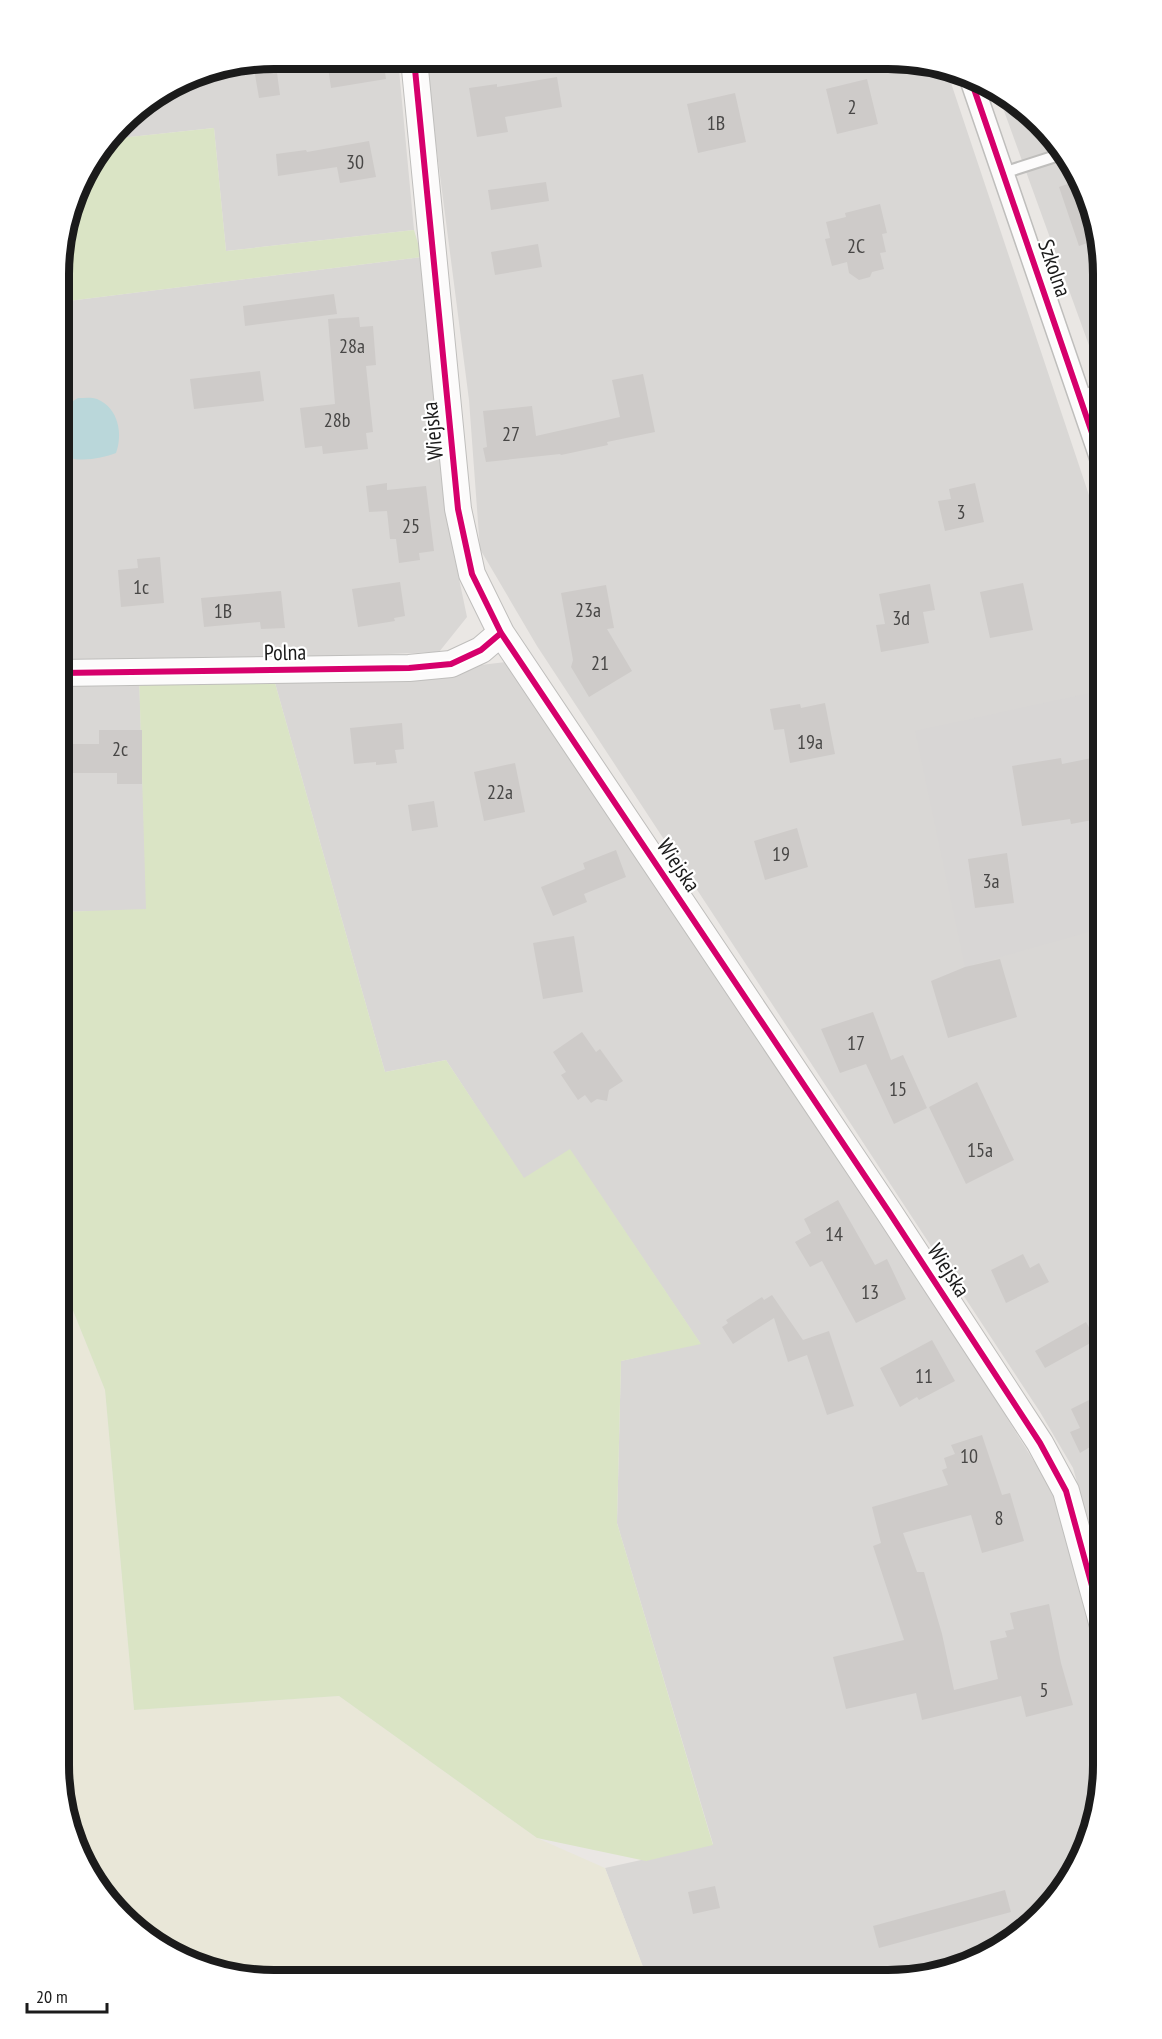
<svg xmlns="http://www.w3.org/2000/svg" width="1162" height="2039" font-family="'PT Sans Narrow',sans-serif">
<rect width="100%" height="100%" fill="#eae7e4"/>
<path fill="#d9d7d5" d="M274,59H398L414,230L226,251L214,128L111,139L132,112L192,75Z
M425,59L930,63L947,71L1103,537V1573L1073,1468L1040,1412L537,646L480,549L469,400Z
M999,97L1030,112L1092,204L1103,274V384Z
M422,257L452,545L467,617L439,652L76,666L60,672V302Z
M506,662L878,1212L1052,1490L1103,1669V1780L1087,1847L1059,1896L1019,1936L958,1969L888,1980H648L605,1868L713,1844L617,1523L621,1361L700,1343L570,1150L524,1179L446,1060L385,1072L273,676L447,669Z
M139,674L147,910L60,912V676Z"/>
<path fill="#d8d6d5" d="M1103,690V928L965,967L915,731Z"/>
<path fill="#e9e7d8" d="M59,1276L105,1390L134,1710L339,1696L537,1838L605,1868L648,1980L245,1979L142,1936L95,1885L70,1835L59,1765Z"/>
<path fill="#dae4c5" d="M214,128L226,251L414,230L422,257L60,302V246L81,178L111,139Z
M139,674L273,676L385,1072L446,1060L524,1178L570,1149L701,1344L621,1361L617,1523L713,1845L646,1861L537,1838L339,1696L134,1710L105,1390L59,1276L60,912L146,909Z"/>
<path fill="#bad7da" d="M78,398C84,398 92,397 97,399C119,408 123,435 116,453C100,459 74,464 60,453V409Z"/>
<path fill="#cecbc9" d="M275,58L280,95L259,98L253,63Z
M339,59H383L386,79L331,88L328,67L340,66Z
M557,77L562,107L505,117L508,132L477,137L469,88L497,84V87Z
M867,79L878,124L837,134L826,89Z
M735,93L746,142L698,153L687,104Z
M369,141L376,177L340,183L337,167L278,176L276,154L306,150L307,152Z
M1076,181L1092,204L1098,239L1079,246L1059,187Z
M546,182L549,201L491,210L488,190Z
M880,204L887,233L882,234L886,252L880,253L884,269L872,272L870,277L859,280L849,273L847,262L832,266L825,239L830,238L826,222L846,217L845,213Z
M538,244L542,267L495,275L491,252Z
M334,294L337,314L245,326L243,306Z
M359,317L360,327L373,326L376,365L366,366L373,432L366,433L368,449L323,454L322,446L305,448L300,408L335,404L328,319Z
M260,371L264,401L194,409L190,379Z
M643,374L655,432L607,442L608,445L561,455L560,454L486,462L483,448L487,447L483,411L532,406L536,436L620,417L612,380Z
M387,483V490L426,486L434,551L419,553L420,560L399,563L396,539H390L387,511L369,512L366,486Z
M975,483L984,522L945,531L938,501L951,499L949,489Z
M160,557L164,603L121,607L118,570L138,568L137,559Z
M400,582L405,616L394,618L395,621L358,627L352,589Z
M1023,583L1033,630L990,638L980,592Z
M930,584L935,610L923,612L929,643L881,652L876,625L885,624L879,594Z
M606,585L614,628L607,629L632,671L589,697L571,667L573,660L561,593Z
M281,591L285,628L261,629L260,622L204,627L201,598Z
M825,703L835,754L790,763L784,729L774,730L770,709L800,704L801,708Z
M402,723L404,749L395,750L397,763L376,765V762L354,764L350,728Z
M99,730H142V784H117V773H60V744H99Z
M1097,757L1103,792V818L1071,824L1070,819L1022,826L1012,766L1061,758L1062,764Z
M515,763L525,812L484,821L474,772Z
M434,801L438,827L412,831L408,805Z
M797,828L808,867L765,880L754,841Z
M616,850L626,877L584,894L587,902L553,916L541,887L585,869L583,863Z
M1007,853L1014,903L975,908L968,859Z
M574,936L583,992L543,999L533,943Z
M1000,959L1017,1017L948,1038L931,981L965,967Z
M873,1012L891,1060L903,1055L927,1108L894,1124L866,1064L840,1073L821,1029Z
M582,1032L596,1052L600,1049L623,1081L609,1090L607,1101L597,1099L591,1103L585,1095L578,1100L561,1075L566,1072L553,1052Z
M977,1082L1014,1160L966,1184L929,1107Z
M838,1200L875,1265L887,1259L906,1299L856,1323L822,1261L810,1267L795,1242L811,1233L804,1219Z
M1023,1254L1030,1268L1039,1263L1049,1282L1006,1303L991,1270Z
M772,1295L803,1340L829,1331L854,1406L827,1415L807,1355L788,1362L774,1318L733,1344L722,1327L728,1323L726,1320L762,1297L764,1300Z
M1086,1322L1096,1340L1045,1368L1035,1351Z
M932,1340L955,1381L919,1400L917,1397L900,1407L880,1368Z
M1103,1393V1472L1090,1447L1080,1453L1070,1432L1080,1428L1071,1409Z
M982,1435L1002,1495L1010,1493L1024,1541L982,1553L971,1515L903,1533L917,1572H924L942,1634L954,1690L998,1679L990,1641L1007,1637L1005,1631L1014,1629L1010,1613L1049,1604L1061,1663L1073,1705L1026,1717L1021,1696L922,1720L916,1693L846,1709L833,1657L904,1640L873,1546L881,1543L872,1507L948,1485L942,1470L947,1468L944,1458L955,1454L951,1445Z
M715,1886L720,1908L693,1914L688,1892Z
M1005,1890L1011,1912L879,1948L873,1926Z"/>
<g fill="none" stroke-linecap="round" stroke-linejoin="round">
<g stroke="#bfbebc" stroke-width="14">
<path id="service" d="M1003,173L1059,155
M1079,397L1103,388"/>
</g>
<g stroke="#bfbebc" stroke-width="24">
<path id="minor" d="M972,83L1103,465"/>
</g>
<g stroke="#bfbebc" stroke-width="28">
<path id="tertiary" d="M414,59L458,509L472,574L501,633L889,1212L1040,1443L1066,1491L1103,1626
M60,673L409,668L451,664L481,650L501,633"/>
</g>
<path stroke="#d4c6c7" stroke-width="4" stroke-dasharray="3 3" stroke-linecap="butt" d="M1093,485L1103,515
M1094,1649L1103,1680"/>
<use href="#service" stroke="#fcfbfb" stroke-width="10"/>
<use href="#minor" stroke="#fcfbfb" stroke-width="21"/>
<use href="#tertiary" stroke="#fcfbfb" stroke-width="26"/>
<g stroke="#fff" stroke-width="10">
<path id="cycleway" d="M414,59L458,509L472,574L501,633L889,1212L1040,1443L1066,1491L1103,1626
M972,83L1103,465
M60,673L409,668L451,664L481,650L501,633"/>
</g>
<use href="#cycleway" stroke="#d6006c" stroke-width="6"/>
</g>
<g text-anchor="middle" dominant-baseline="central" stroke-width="4.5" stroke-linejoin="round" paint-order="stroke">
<g font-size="20" fill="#484746">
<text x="852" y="107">2</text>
<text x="716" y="123">1B</text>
<text x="355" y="162">30</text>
<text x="856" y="246">2C</text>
<text x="352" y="346">28a</text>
<text x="337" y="420">28b</text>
<text x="511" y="434">27</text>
<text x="961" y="512">3</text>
<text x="411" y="526">25</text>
<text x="141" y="587">1c</text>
<text x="588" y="610">23a</text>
<text x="223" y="611">1B</text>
<text x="901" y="618">3d</text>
<text x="600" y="663">21</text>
<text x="810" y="742">19a</text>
<text x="120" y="749">2c</text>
<text x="500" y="792">22a</text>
<text x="781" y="854">19</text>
<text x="991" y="881">3a</text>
<text x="856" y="1043">17</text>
<text x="898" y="1089">15</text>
<text x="980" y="1150">15a</text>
<text x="834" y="1234">14</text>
<text x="870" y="1292">13</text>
<text x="924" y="1376">11</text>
<text x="969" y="1456">10</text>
<text x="999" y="1518">8</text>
<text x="1044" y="1690">5</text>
</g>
<g font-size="22" fill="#1b1b1b" stroke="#fff">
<text transform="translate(1055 268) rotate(71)">Szkolna</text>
<text transform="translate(432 431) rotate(-96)">Wiejska</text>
<text transform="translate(285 652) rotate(-1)">Polna</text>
<text transform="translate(679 865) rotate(56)">Wiejska</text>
<text transform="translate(949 1270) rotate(57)">Wiejska</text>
</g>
</g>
<path d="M0 0H1162V2039H0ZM274 69H888A205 205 0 0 1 1093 274V1765A205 205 0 0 1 888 1970H274A205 205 0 0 1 69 1765V274A205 205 0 0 1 274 69Z" fill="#fff" fill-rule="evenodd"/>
<path fill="none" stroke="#1b1b1b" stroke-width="8" d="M274 69H888A205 205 0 0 1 1093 274V1765A205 205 0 0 1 888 1970H274A205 205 0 0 1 69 1765V274A205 205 0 0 1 274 69Z"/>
<path d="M27 2003v9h80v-9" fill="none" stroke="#1b1b1b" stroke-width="3"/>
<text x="36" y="2003" font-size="18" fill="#1b1b1b" stroke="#ffffff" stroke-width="4.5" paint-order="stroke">20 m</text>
</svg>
